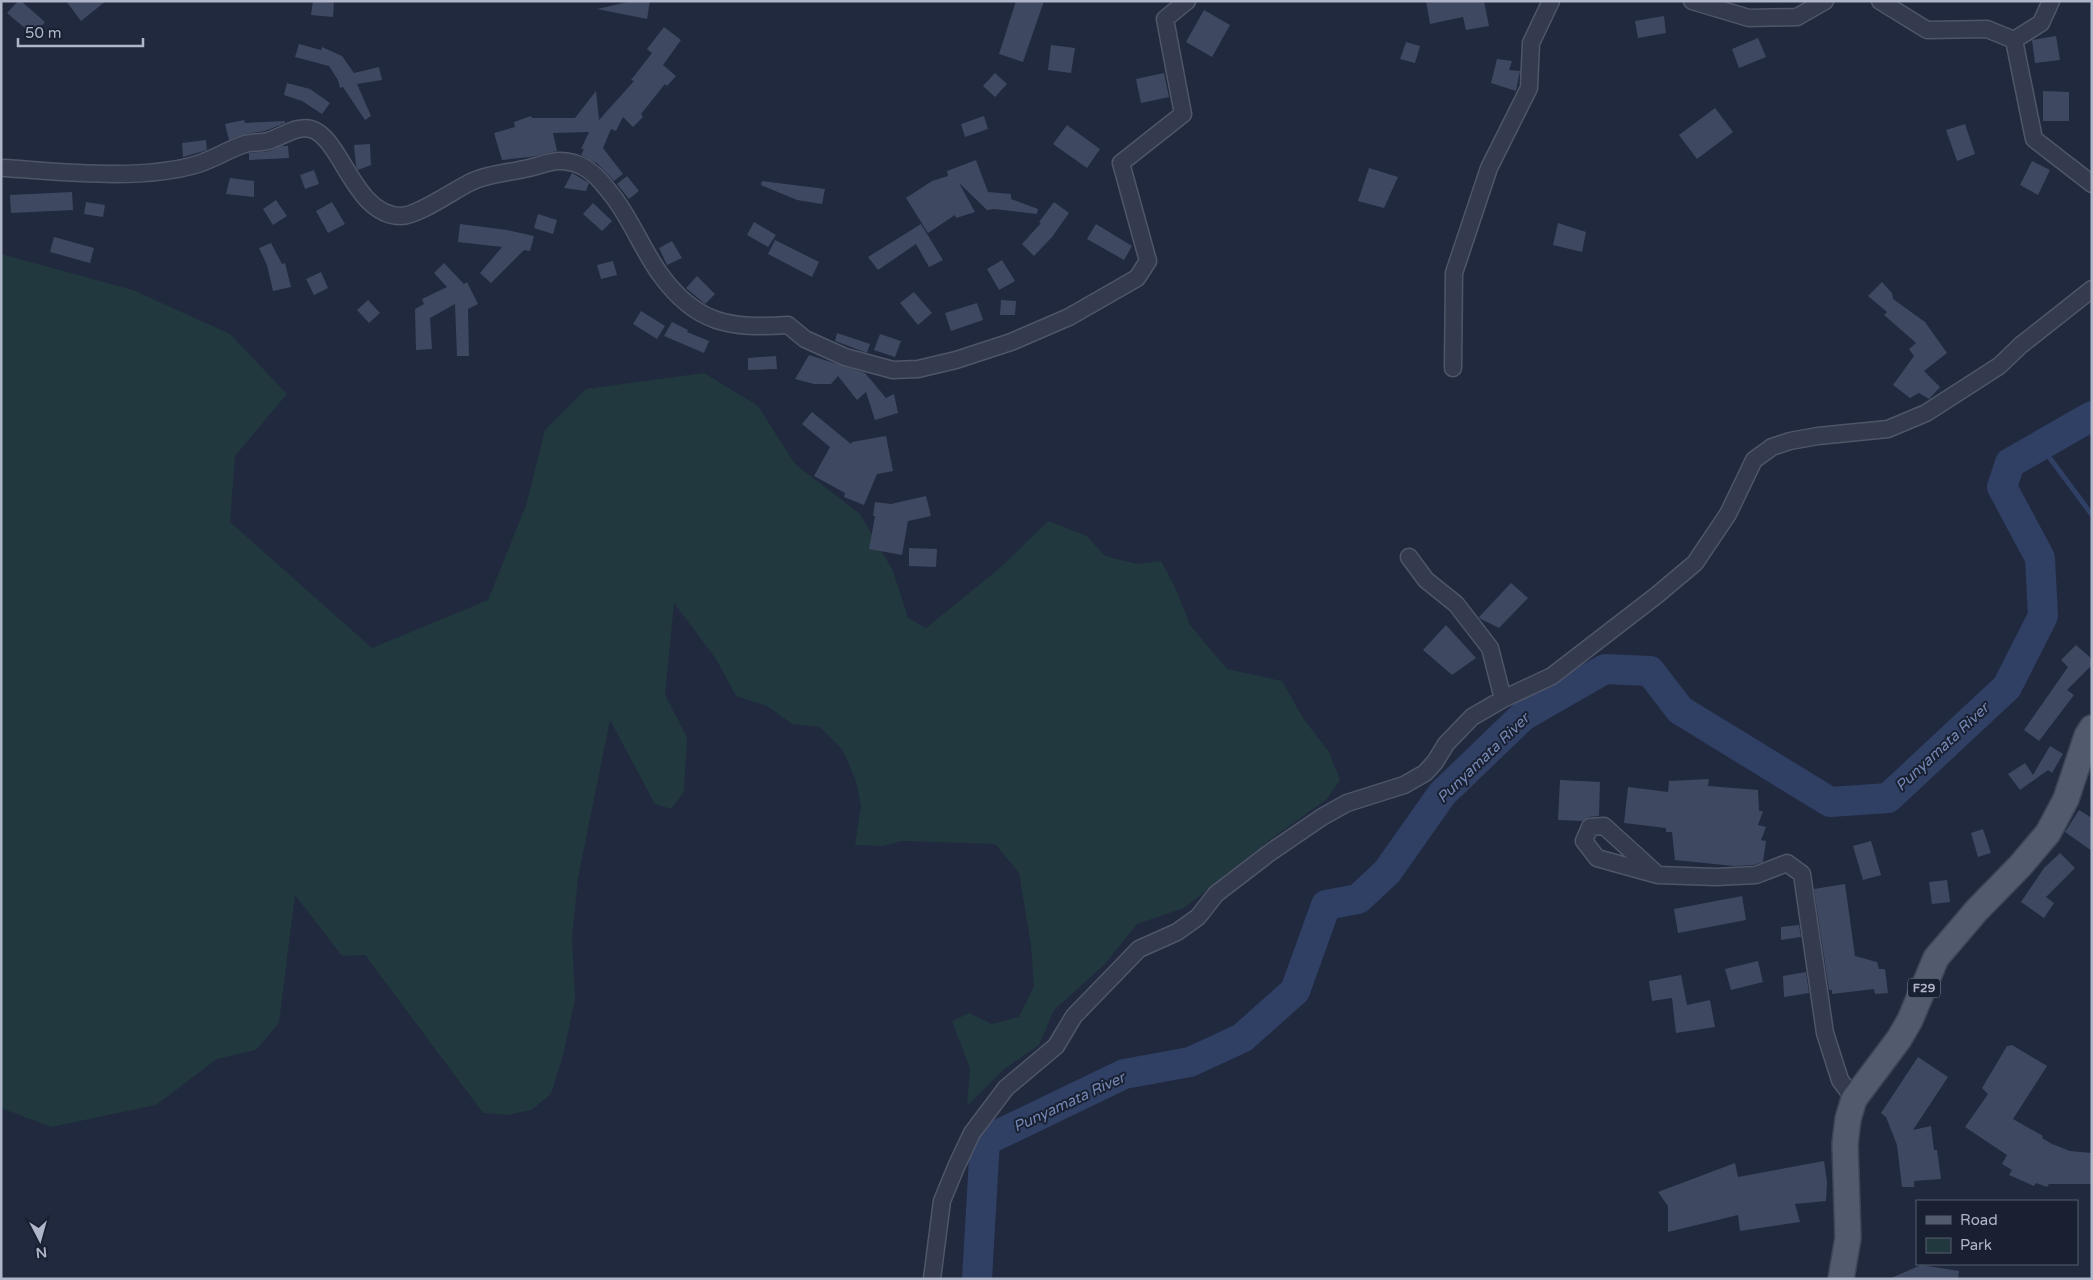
<svg xmlns="http://www.w3.org/2000/svg" width="2093" height="1280" font-family="'Varela Round',sans-serif">
<rect width="100%" height="100%" fill="#20293e"/>
<path fill="#22383f" d="M1,254L133,290L230,334L287,394L235,456L230,522L372,648L488,600L526,505L545,430L586,389L704,373L758,406L795,464L860,514L893,571L908,618L926,628L1001,567L1048,521L1087,536L1105,556L1137,564L1161,561L1175,587L1190,625L1227,669L1282,681L1303,718L1329,752L1340,780L1327,799L1267,842L1184,908L1137,924L1104,965L1054,1010L1039,1045L1003,1070L967,1106L970,1069L952,1021L969,1013L992,1024L1019,1017L1034,986L1031,945L1019,873L995,844L902,841L883,846L855,845L861,806L856,781L842,749L820,727L792,724L767,706L736,696L716,659L674,603L665,695L687,737L684,792L671,809L655,804L610,720L578,878L572,938L575,999L563,1056L551,1094L531,1110L508,1115L483,1113L365,955L342,956L295,895L279,1023L256,1050L217,1059L156,1105L51,1127L1,1108Z"/>
<g fill="none" stroke-linecap="round" stroke-linejoin="round">
<path stroke="#303f64" stroke-width="5" d="M2041,446L2092,515"/>
<path stroke="#303f64" stroke-width="30" d="M977,1279L985,1141L1124,1074L1190,1062L1242,1038L1295,991L1326,905L1358,899L1387,872L1442,794L1523,716L1605,669L1650,671L1680,710L1830,802L1888,798L2007,687L2043,616L2040,558L2002,487L2010,463L2092,416"/>
</g>
<path fill="#3e4860" d="M18,1H21L45,22L33,35L7,13Z
M66,1H106L81,21Z
M313,1H334L333,17L311,15Z
M632,1H650L647,19L597,9Z
M1016,1H1044L1023,62L999,54Z
M1426,1H1484L1489,26L1466,30L1463,17L1430,24Z
M1204,10L1230,25L1212,57L1186,42Z
M1664,16L1666,33L1638,38L1635,21Z
M664,27L681,40L663,65L676,76L667,86L665,84L641,114L643,117L633,127L623,117L616,131L611,129L603,148L623,174L614,181L596,162V163L581,155L584,149H581L589,132L553,133L557,151L530,157L502,160L494,133L515,127L514,122L531,116L532,118H575L596,91L599,120L634,81L631,80L652,53L647,49Z
M2056,36L2060,60L2035,63L2032,40Z
M1758,38L1766,57L1739,68L1732,49Z
M1406,42L1420,46L1415,63L1400,59Z
M299,44L321,50L322,47L342,56L354,73L379,67L382,80L357,84L371,116L365,120L343,87L340,88L338,80L329,66L295,57Z
M1051,45L1075,48L1071,73L1048,70Z
M1497,59L1512,61L1509,70L1520,71L1516,91L1491,83Z
M995,73L1007,84L995,97L983,86Z
M1164,73L1169,97L1141,103L1136,79Z
M287,83L310,89L330,103L322,114L302,101L284,95Z
M2043,91L2069,92V121H2043Z
M1715,108L1733,132L1697,159L1679,135Z
M984,116L988,129L965,137L961,124Z
M244,120L245,123L285,121V123L265,131L245,134L229,140L225,124Z
M1965,124L1975,154L1957,161L1946,130Z
M1067,125L1100,149L1087,168L1053,144Z
M206,140L207,150L183,157L182,143Z
M370,144L371,165L358,170L356,166L354,145Z
M282,146H288L289,158L249,160V153L270,151Z
M976,160L988,192L1011,194V199L1038,209L1037,214L994,209L987,210L959,183L975,212L956,218L955,215L928,233L906,198L932,181L948,176L947,171Z
M2032,161L2050,170L2038,195L2020,185Z
M1369,168L1398,177L1384,208L1358,201Z
M314,170L319,184L305,189L300,175Z
M572,173L589,183L586,191L564,188Z
M627,176L639,191L629,199L617,184Z
M230,178L254,181V197L226,194Z
M762,181L825,189L822,204L797,200L761,185Z
M72,192L73,210L11,213L10,195Z
M276,200L287,216L273,225L263,209Z
M86,202L105,205L103,217L84,214Z
M332,202L345,224L328,233L316,211Z
M1054,202L1069,213L1052,237L1034,256L1022,244L1041,223L1039,222Z
M593,203L612,221L602,231L583,214Z
M538,214L557,220L553,234L534,228Z
M754,222L776,235L768,247L747,235Z
M1558,223L1586,232L1582,252L1553,245Z
M460,224L507,230L534,236L530,251L524,250L491,283L480,273L502,247L458,242Z
M921,224L943,260L929,267L916,244L878,270L868,257Z
M1096,224L1132,246L1124,260L1087,239Z
M54,237L94,248L90,263L50,252Z
M775,240L819,262L812,277L768,254Z
M672,241L682,258L667,265L659,248Z
M271,243L282,264L285,263L291,287L273,291L267,265L259,248Z
M1002,260L1015,281L999,290L987,269Z
M613,261L617,275L601,279L597,265Z
M444,263L464,284L467,282L478,304L468,309L469,356H457L455,304L430,318L432,349L416,350L415,309L424,304L422,299L447,287L434,273Z
M321,272L328,288L314,295L306,279Z
M697,276L715,294L705,304L686,288Z
M1882,282L1892,293L1893,299L1925,322L1947,353L1924,371L1940,387L1929,399L1919,393L1910,398L1893,385L1914,356L1909,349L1916,343L1884,315L1887,312L1868,296Z
M914,292L932,313L918,325L900,303Z
M368,300L380,313L369,323L357,310Z
M1001,300L1016,301L1015,315H1000Z
M977,303L983,320L951,331L945,313Z
M641,311L665,326L657,339L633,324Z
M672,322L688,330L687,332L709,341L704,353L664,336Z
M837,333L870,344L867,353L835,341Z
M880,334L901,341L895,357L874,350Z
M809,355L865,373L886,398L894,394L898,413L875,420L866,392L857,400L838,376L831,384H814L795,379Z
M776,356L777,369L748,370V358Z
M812,412L851,444L852,442L886,436L893,471L877,474L864,505L844,497L845,493L814,476L830,447L802,424Z
M926,496L931,516L908,521L902,555L869,549L875,516H873L875,502L891,504Z
M909,548L937,549L936,567L909,566Z
M1511,583L1528,598L1499,628L1481,619L1479,617Z
M1446,625L1476,658L1452,675L1423,650Z
M2076,645L2092,659V665L2067,690L2074,695L2039,741L2024,730L2068,667L2061,660Z
M2050,746L2063,754L2052,773L2048,770L2020,790L2008,774L2025,763L2033,775Z
M1709,779L1708,786L1758,790L1759,811H1763L1758,825L1766,827L1761,840L1766,841L1763,862L1754,865L1734,866L1675,860L1672,832H1666V828L1624,823L1628,787L1668,792L1669,781Z
M1560,780L1600,782L1599,816L1589,817L1582,821L1558,820Z
M2079,810L2092,818V851L2065,832Z
M1983,829L1991,853L1978,857L1971,833Z
M1871,841L1881,875L1863,880L1853,846Z
M2060,853L2075,868L2046,897L2054,903L2044,918L2021,902L2044,868Z
M1947,880L1950,902L1932,904L1929,882Z
M1845,884L1855,956L1877,962L1879,969H1885L1888,993L1875,994L1874,989L1832,994V990H1829L1814,889Z
M1742,896L1746,920L1678,933L1674,909Z
M1799,925L1801,937L1781,940V927Z
M1758,961L1763,982L1731,990L1725,969Z
M1806,972L1809,993L1784,997L1783,976Z
M1681,975L1687,1005L1710,1000L1715,1027L1676,1033L1672,998L1652,1001L1649,981Z
M2012,1045L2047,1066L2013,1119L2043,1136L2042,1138L2052,1144L2070,1151L2092,1153V1184H2049L2047,1187L2036,1183L2034,1186L2009,1175L2012,1170L2002,1164L2007,1155L1965,1127L1988,1094L1982,1088L2007,1046Z
M1918,1057L1948,1077L1913,1130L1931,1126L1934,1150H1937L1941,1179L1914,1181V1187H1902L1897,1145L1886,1117L1881,1113Z
M1824,1161L1827,1182L1826,1201L1795,1204L1800,1222L1740,1231L1738,1215L1668,1232V1206L1658,1192L1735,1163L1738,1177Z
M1921,1265L1959,1271L1958,1279H1889Z"/>
<g fill="none" stroke-linecap="round" stroke-linejoin="round">
<g stroke="#4f5668" stroke-width="19">
<path id="minor" d="M1692,1L1749,18L1797,17L1825,1
M1880,1L1927,30L1987,29L2014,40L2034,139L2092,184
M2014,40L2041,23L2051,1
M5,168C63,172 143,181 198,164C214,159 229,149 245,144C252,142 260,143 268,141C282,137 296,125 311,129C342,138 354,216 401,216C418,216 454,190 471,182C487,174 507,173 524,169C536,167 548,161 560,161C564,161 570,162 574,163C591,168 601,181 612,195C631,219 642,249 660,274C696,324 730,329 788,325L805,339L845,357L893,370L918,369L956,360L1011,342L1069,317L1137,278L1148,261L1121,163L1183,114L1165,19L1187,1
M1453,368L1454,273L1489,168L1529,88L1531,43L1551,1
M1409,557L1426,580L1456,604L1490,648L1503,699
M1658,875L1604,826L1590,827L1584,841L1597,858L1658,875L1716,877L1756,875L1787,863L1802,874L1825,1033L1840,1080L1854,1099
M932,1279L942,1201L956,1167L972,1133L1006,1088L1056,1046L1074,1016L1139,949L1177,932L1198,917L1216,894L1268,854L1322,817L1347,803L1404,785L1425,773L1435,762L1446,744L1472,717L1503,699L1552,676L1657,595L1695,563L1728,514L1754,460L1772,447L1790,441L1818,436L1888,429L1926,413L1999,366L2021,345L2092,289"/>
</g>
<g stroke="#3d4456" stroke-width="28">
<path id="primary" d="M1841,1279L1848,1238L1845,1144L1848,1119L1854,1099L1899,1039L1910,1020L1936,958L1977,910L2020,866L2048,833L2066,799L2087,736L2092,728"/>
</g>
<use href="#minor" stroke="#343b4e" stroke-width="16"/>
<use href="#primary" stroke="#525a6e" stroke-width="25"/>
</g>
<g text-anchor="middle" dominant-baseline="central" stroke-width="4" stroke-linejoin="round" paint-order="stroke">
<rect fill="#192032" stroke="#82899c" stroke-width="1" x="1908" y="978.5" width="32" height="19" rx="4"/>
<g font-size="12" font-weight="bold" fill="#afb6c9">
<text x="1924" y="988">F29</text>
</g>
<g font-size="15" font-style="italic" fill="#7487b4" stroke="#192032">
<text transform="translate(1942 747) rotate(-43)">Punyamata River</text>
<text transform="translate(1483 758) rotate(-44)">Punyamata River</text>
<text transform="translate(1069 1102) rotate(-25)">Punyamata River</text>
</g>
</g>
<rect width="2093" height="1280" fill="none" stroke="#afb6c9" stroke-width="5"/>
<rect x="1916" y="1200" width="162" height="65" fill="#192032" stroke="#555c6e"/>
<rect x="1926" y="1216" width="25" height="8" fill="#525a6e" stroke="#555c6e"/>
<text x="1960" y="1225" font-size="15" fill="#afb6c9">Road</text>
<rect x="1926" y="1238" width="25" height="15" fill="#22383f" stroke="#555c6e"/>
<text x="1960" y="1250" font-size="15" fill="#afb6c9">Park</text>
<g transform="translate(40 1240) rotate(174)" stroke="#192032" stroke-width="4" paint-order="stroke">
<path d="M0-4L9 19L0 12L-9 19Z" fill="#afb6c9"/>
<text y="-8" font-size="14" font-weight="bold" text-anchor="middle" fill="#afb6c9">N</text>
</g>
<path d="M18 38v8h125v-8" fill="none" stroke="#afb6c9" stroke-width="2.5"/>
<text x="25" y="38" font-size="15" fill="#afb6c9" stroke="#192032" stroke-width="4" paint-order="stroke">50 m</text>
</svg>
